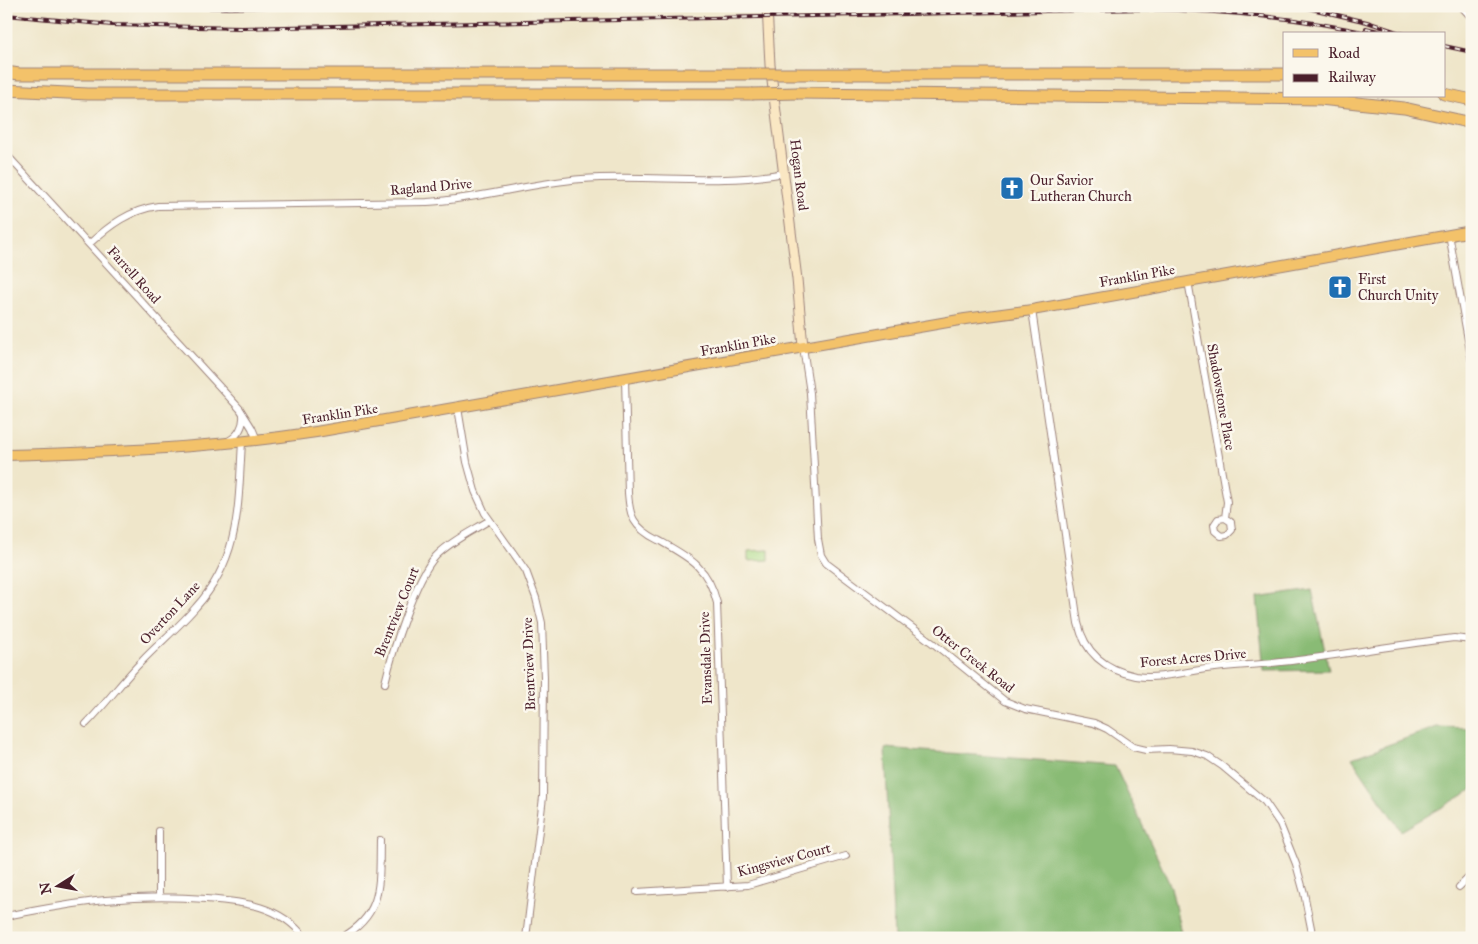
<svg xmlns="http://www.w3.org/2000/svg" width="1478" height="944" font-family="'IM FELL Great Primer',serif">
<rect width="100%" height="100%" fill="#fbf7ec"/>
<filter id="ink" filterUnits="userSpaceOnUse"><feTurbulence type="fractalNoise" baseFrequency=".02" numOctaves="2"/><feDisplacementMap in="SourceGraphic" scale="10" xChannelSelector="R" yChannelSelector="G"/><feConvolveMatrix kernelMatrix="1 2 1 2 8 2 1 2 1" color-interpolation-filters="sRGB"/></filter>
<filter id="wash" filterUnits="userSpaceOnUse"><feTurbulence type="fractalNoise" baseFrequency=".0096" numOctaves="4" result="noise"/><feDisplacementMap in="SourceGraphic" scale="20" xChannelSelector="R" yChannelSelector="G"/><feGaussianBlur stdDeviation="1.12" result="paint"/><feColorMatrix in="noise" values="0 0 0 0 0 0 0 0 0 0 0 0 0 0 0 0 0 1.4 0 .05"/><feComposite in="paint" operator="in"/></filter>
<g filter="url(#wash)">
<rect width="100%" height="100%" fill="#efe6ca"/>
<path fill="#acdb88" stroke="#7b7d5a" d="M769,550V560L748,561V551Z"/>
<path fill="#89bb74" stroke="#6a6d50" d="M1312,590L1329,670L1264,671L1257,598Z
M1437,727L1472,728V790L1401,831L1352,758Z
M885,748L1115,766L1171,887L1182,938H894Z"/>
</g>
<g filter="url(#ink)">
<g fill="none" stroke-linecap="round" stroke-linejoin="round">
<g stroke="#9c827a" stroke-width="8">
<path id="street" d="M1461,6L1472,18
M6,154L240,409L252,428L257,440
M1449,234L1472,362
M89,244C110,225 130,210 158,206L427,202C480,199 530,183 582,179C650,174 718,186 784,173
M1188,281L1227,502L1225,518L1218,519L1214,525L1215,531L1221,536L1227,535L1232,530L1231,522L1225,518
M1032,310L1078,623C1085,654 1106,670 1136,676C1160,680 1191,670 1215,668C1243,665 1271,664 1298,660C1345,654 1391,646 1438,640L1454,638L1472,640
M803,347L810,393L818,539L821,555L826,563L934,644L1005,701L1025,709L1094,723L1107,729L1133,747L1146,750L1169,749L1192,751L1207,756L1222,766L1265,802L1280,824L1296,864L1304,893L1313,938
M625,379L628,493C629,502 629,512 634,520C639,529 648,535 658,540C688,557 708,566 717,603L727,887
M458,408L467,462L475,491L485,513L526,571L536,598L542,623L544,678L543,797L526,938
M228,441C238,436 244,426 243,415
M385,683C392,653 415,578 436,556C451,541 472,531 490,520
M86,724C106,704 122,681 142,661C159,643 179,627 196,607C241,557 238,505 242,442
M159,831V896
M1459,887L1472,874
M637,892L748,885L846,856
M6,916C77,902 134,893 206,899C244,902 280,905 305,938
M341,938C384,914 379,884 380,840"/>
</g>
<g stroke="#9c827a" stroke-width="11">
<path id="secondary" d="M767,6L770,65L797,279L803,347"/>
</g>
<g stroke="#9c827a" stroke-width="12">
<path id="primary" d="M6,455C111,452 212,448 316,432L965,319L1032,310L1472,231"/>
</g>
<g stroke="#9c827a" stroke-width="13">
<path id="highway" d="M6,72L19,74H749
M797,74H1284
M6,90L88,94H752
M798,93L1320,99L1404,108L1472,123
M1444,94L1472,100"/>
</g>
<use href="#street" stroke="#fff" stroke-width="6"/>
<use href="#secondary" stroke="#fae7c3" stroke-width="9"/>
<use href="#primary" stroke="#f3c26a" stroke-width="10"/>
<use href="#highway" stroke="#f3c26a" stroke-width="11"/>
<g stroke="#4a1f2b" stroke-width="4">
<path id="rail" d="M151,6L228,8L310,6
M1299,6L1367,22L1403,34
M6,15L112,25L241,28L1142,9C1220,10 1296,17 1372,34
M1366,28L1390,34
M1444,46L1472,52"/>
</g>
<use href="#rail" stroke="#fbf7ec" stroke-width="2" stroke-dasharray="5.5" stroke-linecap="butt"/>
<g stroke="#9c827a" stroke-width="13" stroke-linecap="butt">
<path id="highway-bridge" d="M749,74H797
M752,94L798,93"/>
</g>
<use href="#highway-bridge" stroke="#f3c26a" stroke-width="11"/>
</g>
</g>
<defs>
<g id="church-square" transform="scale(1.25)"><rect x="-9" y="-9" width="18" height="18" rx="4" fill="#1f6fb2" stroke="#fbf7ec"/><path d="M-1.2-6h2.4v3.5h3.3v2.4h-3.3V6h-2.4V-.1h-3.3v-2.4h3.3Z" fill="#fff"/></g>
</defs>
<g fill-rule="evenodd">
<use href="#church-square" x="1012" y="188"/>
<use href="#church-square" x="1340" y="287"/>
</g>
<g text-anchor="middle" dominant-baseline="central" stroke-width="5" stroke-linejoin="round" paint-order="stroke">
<g font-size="14" fill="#4a1f2b" stroke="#fbf7ec">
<text transform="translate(799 175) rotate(83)">Hogan Road</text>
<text transform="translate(431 187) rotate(-5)">Ragland Drive</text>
<text transform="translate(134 275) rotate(48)">Farrell Road</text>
<text transform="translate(1137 276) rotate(-10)">Franklin Pike</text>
<text transform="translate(738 345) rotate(-10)">Franklin Pike</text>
<text transform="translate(1221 397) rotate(80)">Shadowstone Place</text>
<text transform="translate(340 414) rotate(-9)">Franklin Pike</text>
<text transform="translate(397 612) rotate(-68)">Brentview Court</text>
<text transform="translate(170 613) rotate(-47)">Overton Lane</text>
<text transform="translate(706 658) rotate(-92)">Evansdale Drive</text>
<text transform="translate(1193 658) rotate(-5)">Forest Acres Drive</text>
<text transform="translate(973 659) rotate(38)">Otter Creek Road</text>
<text transform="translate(529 664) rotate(-92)">Brentview Drive</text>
<text transform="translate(784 860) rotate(-15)">Kingsview Court</text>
</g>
<g font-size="14" fill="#4a1f2b" stroke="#fbf7ec" text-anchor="start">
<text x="1030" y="180">Our Savior<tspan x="1030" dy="16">Lutheran Church</tspan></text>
<text x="1358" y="279">First<tspan x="1358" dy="16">Church Unity</tspan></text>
</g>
</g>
<rect width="1478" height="944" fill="none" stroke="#fbf7ec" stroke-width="25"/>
<rect x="1283" y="32" width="162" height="65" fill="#fbf7ec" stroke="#b4a19f"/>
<rect x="1293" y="49" width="25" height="8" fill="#f3c26a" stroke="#b4a19f"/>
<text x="1328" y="58" font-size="15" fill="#4a1f2b">Road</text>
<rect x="1293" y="74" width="25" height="8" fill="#4a1f2b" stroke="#b4a19f"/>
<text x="1328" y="82" font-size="15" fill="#4a1f2b">Railway</text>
<g transform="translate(58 886) rotate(259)" stroke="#fbf7ec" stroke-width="4" paint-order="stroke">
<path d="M0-4L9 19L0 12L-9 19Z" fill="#4a1f2b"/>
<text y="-8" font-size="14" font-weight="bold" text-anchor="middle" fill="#4a1f2b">N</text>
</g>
</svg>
